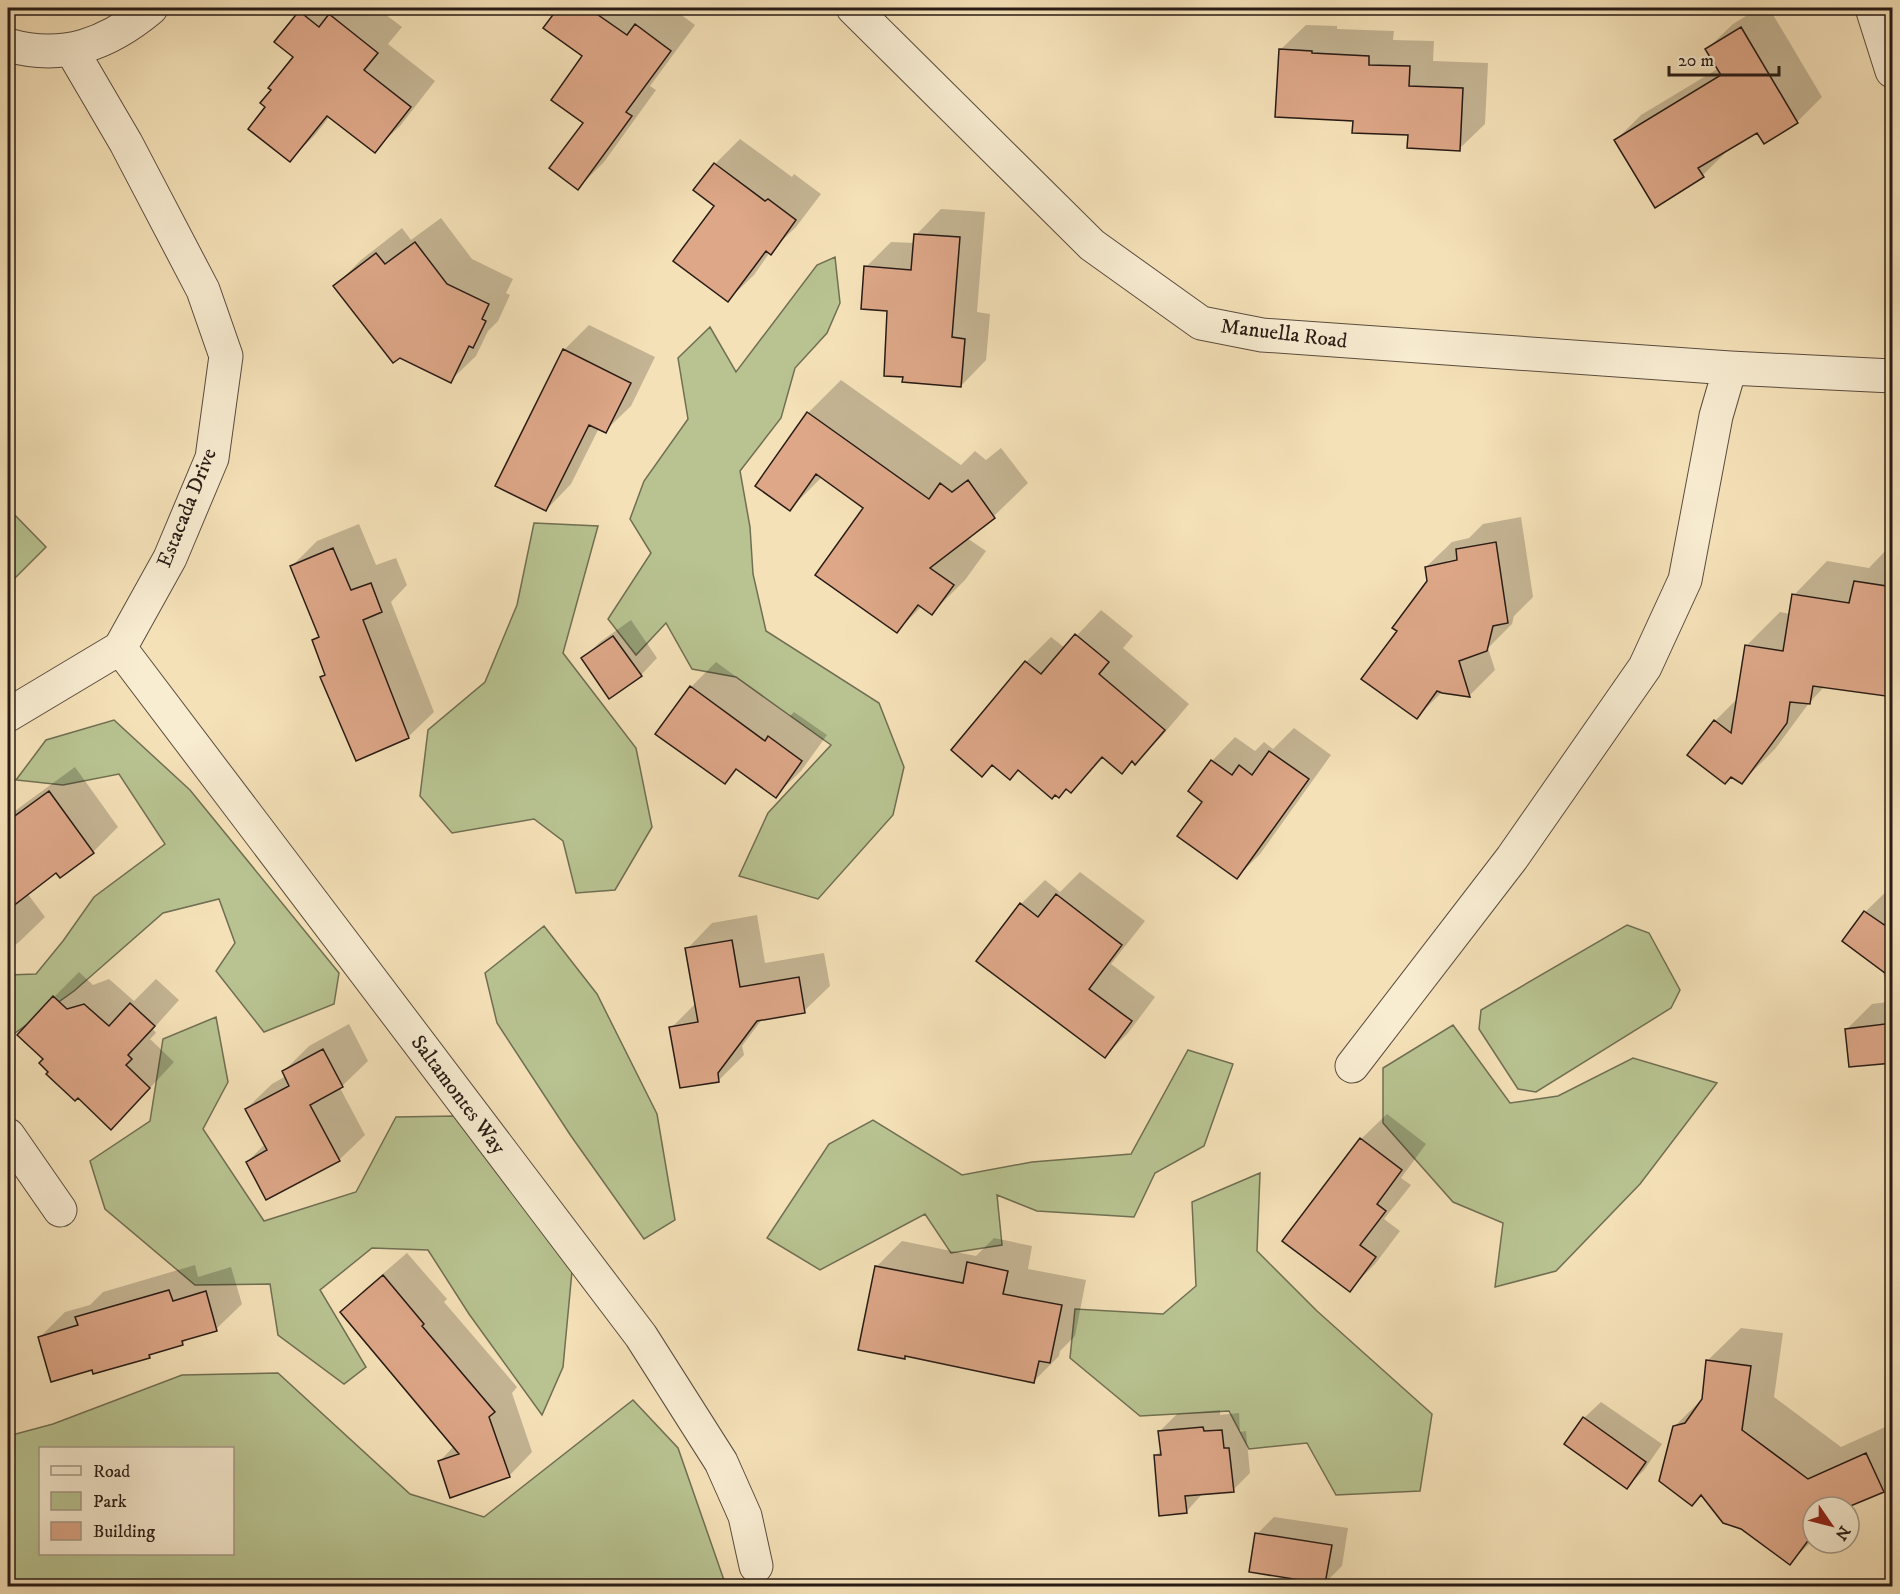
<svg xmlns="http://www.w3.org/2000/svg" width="1900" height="1594" font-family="'IM FELL DW Pica',serif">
<rect width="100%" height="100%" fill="#f5e1b8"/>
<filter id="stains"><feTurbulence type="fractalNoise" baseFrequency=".00333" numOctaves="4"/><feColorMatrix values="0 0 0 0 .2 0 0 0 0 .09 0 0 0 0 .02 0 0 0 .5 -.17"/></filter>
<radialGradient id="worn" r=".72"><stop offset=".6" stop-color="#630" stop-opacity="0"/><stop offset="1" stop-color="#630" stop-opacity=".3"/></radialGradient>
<path fill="#b8c391" stroke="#706f53" stroke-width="1.5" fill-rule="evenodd" d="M835,257L840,303L827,333L795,368L781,418L740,471L750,527L753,574L766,631L879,703L904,767L893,815L818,899L739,876L768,813L831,745L736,677L692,669L666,623L636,655L608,619L651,553L630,519L644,481L688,419L678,358L710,327L736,372L817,265Z
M8,508L46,547L8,585Z
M534,523L598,526L563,653L636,748L652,827L615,890L576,893L563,841L534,819L452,833L420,796L428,730L485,682L517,605Z
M114,720L190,790L339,973L334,1004L264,1032L216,971L235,943L219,899L163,913L74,991L8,1038V975L36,974L63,941L94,897L165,844L119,774L63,785L16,780L46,740Z
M1627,925L1649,933L1680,990L1671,1008L1536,1092L1518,1089L1479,1029L1481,1010Z
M544,926L597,994L657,1114L675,1220L644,1239L571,1136L497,1023L485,973Z
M216,1017L228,1082L203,1129L264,1221L356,1192L396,1117L457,1116L572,1271L563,1367L542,1415L469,1314L428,1250L372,1248L320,1290L366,1367L344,1384L278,1335L270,1284L195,1285L105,1209L90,1161L150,1121L163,1039Z
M1453,1025L1510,1103L1558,1096L1633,1058L1717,1083L1640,1184L1556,1271L1495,1287L1503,1223L1453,1202L1383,1123V1068Z
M1188,1050L1233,1064L1204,1146L1155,1173L1134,1217L1037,1211L997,1195L1002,1245L951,1253L925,1214L820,1270L767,1238L829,1144L873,1120L962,1175L1032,1162L1131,1154Z
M1260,1173L1257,1251L1317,1311L1432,1414L1420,1491L1336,1495L1307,1443L1249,1449L1229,1411L1140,1416L1070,1358L1075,1309L1163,1314L1196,1286L1192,1202Z
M278,1373L410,1494L484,1517L633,1400L678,1448L726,1586H39L8,1579V1436L53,1424L182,1375ZM232,1448V1554H40V1448Z"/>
<path fill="#0003" fill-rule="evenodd" d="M305,8H377L402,27L388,44L435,81L400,126L374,151L330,116L315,135L290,160L267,107L295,57L300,12Z
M560,8H649L652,10L654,8H672L695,25L650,86L656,90L604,162L578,188L585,122L584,56L545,28Z
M1759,8H1769L1822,97L1797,122L1757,130L1728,150L1703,175L1616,140L1641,115L1719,68L1707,49L1733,24Z
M1306,25L1337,26V29L1394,31L1393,40L1434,41L1433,61L1488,63L1485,124L1459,149L1355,119L1280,50Z
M740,139L792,177L794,174L821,194L796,227L770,252L754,275L728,300L716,205L715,164Z
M941,209L985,212L977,312L990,314L986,360L961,386L904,376L889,310L866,267L891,242L915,243L916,235Z
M441,218L472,259L513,279L506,293L510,295L498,321L488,331L476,356L450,381L335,286L361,260L402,228L411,240Z
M589,325L655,357L631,406L605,431L599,428L571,484L546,510L564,350Z
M841,380L961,465L975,451L986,460L1001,448L1028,483L994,516L967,538L986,551L965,580L932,613L922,606L897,631L865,507L822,477L790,509L808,413Z
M1521,517L1533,597L1514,616L1512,624L1488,648L1495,670L1470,695L1442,692L1417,717L1399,630L1429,582L1426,567L1452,542L1469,538L1483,524ZM1464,558L1447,564V561Z
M359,524L376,565L396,558L407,585L391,602L434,712L408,737L322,677L326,673L313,641L320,634L292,566L317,541Z
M1888,548L1892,549V696L1825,686L1809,703L1775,749L1742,782L1715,721L1738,698L1746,646L1780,612L1790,614L1794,595L1827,561L1869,568Z
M1101,610L1133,636L1123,648L1189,704L1161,737L1135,763L1133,760L1122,772L1104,757L1071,791L1019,769L993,764L953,750L1026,662L1051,637L1065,648Z
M631,620L657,658L641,675L583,659L600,642Z
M716,662L790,716L794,712L827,735L801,771L775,796L738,769L725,782L691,687Z
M1294,728L1331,755L1260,854L1237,877L1204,802L1212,761L1235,737L1255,751L1264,742L1273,749Z
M75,767L118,827L93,852L57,871L27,893L45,917L19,942L8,951V816Z
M1080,872L1145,921L1111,964L1155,997L1128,1033L1105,1056L1021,904L1045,880L1060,892Z
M1891,887L1892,888V1061L1846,1030L1872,1004L1888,1002L1883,970L1865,912Z
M757,915L765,963L824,953L830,986L804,1011L763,1018L742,1046L744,1055L719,1080L671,1028L696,1003L687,949L712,923Z
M79,972L93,985L109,979L134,1001L156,979L179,1000L153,1029L156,1033L150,1039L174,1062L137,1102L50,1071L45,1059L54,997Z
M349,1024L368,1061L340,1088L365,1135L339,1160L247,1162L265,1144L246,1109L272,1084L286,1076L284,1071L309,1046Z
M1387,1114L1426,1144L1401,1178L1411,1185L1384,1219L1400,1231L1375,1264L1349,1290L1361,1139Z
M994,1238L1032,1246L1028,1269L1086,1280L1075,1336L1060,1351L1059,1356L1033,1382L907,1355L904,1357L877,1266L902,1241L976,1256Z
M407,1253L447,1299L444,1302L517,1387L512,1393L532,1452L509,1476L440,1461L454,1446L342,1312L365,1289Z
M195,1265L198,1277L231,1267L242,1304L216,1329L188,1338L182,1344L154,1352L150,1356L94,1372L93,1368L39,1338L65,1312L90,1305L103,1292Z
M1741,1328L1783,1333L1774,1397L1841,1447L1892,1424V1481L1883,1491L1844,1507H1813V1540L1790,1563L1702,1494L1692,1504L1674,1427L1703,1398L1707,1361Z
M1601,1402L1662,1444L1644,1470L1627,1487L1584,1418Z
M1220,1410V1415L1239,1413L1240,1432L1246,1431L1250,1473L1233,1490L1203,1493L1186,1512L1155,1456L1162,1450L1160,1431L1177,1414Z
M1274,1517L1348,1528L1342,1566L1325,1583L1257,1534Z"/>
<path fill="#dda788" stroke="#271b15" stroke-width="1.5" d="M558,8H588L627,35L635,24L671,51L626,112L632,116L578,190L549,168L583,123L551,100L582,56L543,28Z
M299,11L319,27L329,14L378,53L364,70L411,107L375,153L327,116L290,162L248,129L265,107L260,103L271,90L268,88L293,57L274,42Z
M1741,27L1798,123L1764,144L1757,133L1698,168L1704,177L1655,208L1614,140L1721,75L1705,49Z
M1279,49L1312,51V53L1369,56V65L1410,66L1409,86L1463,88L1460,151L1407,148L1408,135L1352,133L1353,121L1275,117Z
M714,163L765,201L768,199L796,220L771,255L766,251L728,302L673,261L714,206L693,190Z
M914,234L960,237L952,337L965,339L961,387L902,382L903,377L884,376L887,311L861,309L864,266L911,270Z
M415,242L447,284L489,304L482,319L486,321L473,348L469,346L451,383L400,358L393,363L333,286L376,253L385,264Z
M563,349L631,383L606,433L589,425L546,511L495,486Z
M807,412L929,499L940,483L952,492L968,480L995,518L930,568L954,585L932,615L918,605L897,633L815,575L863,508L816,474L790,511L755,486Z
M1496,542L1508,623L1493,626L1487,651L1459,661L1470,697L1442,693L1437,691L1417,719L1361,679L1397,631L1392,628L1427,581L1425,567L1457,560L1456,549Z
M333,548L351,590L371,583L382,612L363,620L409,738L356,761L320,677L325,675L312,640L319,637L290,566Z
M1854,581L1893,587V697L1813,686L1810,704L1790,702L1787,723L1742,784L1731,777L1725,784L1687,755L1714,720L1731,733L1745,645L1783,651L1792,594L1849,603Z
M1075,634L1109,662L1099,674L1165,730L1135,765L1132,761L1122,774L1102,757L1071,793L1066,789L1059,798L1055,795L1052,799L1018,770L1010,780L992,765L982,777L951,750L1025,661L1041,674Z
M613,636L642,676L609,699L581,658Z
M690,686L765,741L768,736L802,761L776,798L736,769L725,784L655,734Z
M1269,751L1309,779L1237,879L1177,836L1202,802L1188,791L1211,760L1232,775L1239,765L1252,775Z
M49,791L94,853L60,878L56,873L8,910V821Z
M1056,894L1122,945L1089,989L1132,1021L1105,1058L976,961L1020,903L1038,917Z
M1864,911L1893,931V979L1842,941Z
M732,940L740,987L799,977L805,1013L757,1021L718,1073L719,1082L680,1088L669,1027L698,1022L685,948Z
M53,996L67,1009L84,1004L109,1026L130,1003L155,1026L128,1055L132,1059L126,1065L150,1088L111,1130L78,1098L75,1101L46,1074L48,1072L39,1063L43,1059L17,1035Z
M1893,1023V1063L1849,1067L1845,1029Z
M323,1049L343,1087L310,1105L340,1161L266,1200L246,1162L267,1150L245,1109L289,1086L282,1071Z
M1360,1138L1402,1170L1377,1204L1386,1211L1360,1245L1376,1257L1350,1292L1282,1241Z
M967,1262L1008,1271L1003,1294L1062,1305L1050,1363L1039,1361L1034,1383L905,1356V1359L858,1350L875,1266L963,1283Z
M383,1275L424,1324L422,1326L495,1412L489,1417L510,1477L450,1498L438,1461L459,1454L340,1312Z
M169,1290L173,1301L206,1291L217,1331L182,1341L183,1345L149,1355L150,1358L93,1374L92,1370L51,1382L38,1337L78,1325L75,1317Z
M1706,1360L1751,1366L1742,1430L1808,1479L1866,1453L1884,1492L1848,1507H1813V1534L1790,1565L1741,1529L1723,1523L1701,1495L1692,1506L1659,1481L1673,1426L1685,1423L1702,1399Z
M1583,1417L1646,1462L1627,1489L1564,1444Z
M1203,1427L1204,1431L1222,1430L1224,1448H1229L1234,1492L1185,1496L1187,1513L1159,1516L1154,1455H1161L1158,1431Z
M1255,1533L1332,1545L1325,1584L1249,1572Z"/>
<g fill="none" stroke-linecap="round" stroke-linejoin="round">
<g stroke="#5a4c3e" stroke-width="35">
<path id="minor" d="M853,8L1092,245L1201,323L1262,335L1730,368L1892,376
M1872,8L1892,71
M8,45C63,61 108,44 151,8
M120,648L641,1336L721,1462L745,1516L756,1566
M8,715L120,648L170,558L212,458L226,356L203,290L126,143L71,49
M1352,1066L1512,858L1645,667L1685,580L1716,416L1730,368
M8,1135L60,1210"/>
</g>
<use href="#minor" stroke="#f8ecd1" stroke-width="33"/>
</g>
<g text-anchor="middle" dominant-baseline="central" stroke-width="5" stroke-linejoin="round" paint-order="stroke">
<g font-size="21" fill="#271b15" stroke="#f8ecd1">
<text transform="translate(1284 334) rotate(7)">Manuella Road</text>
<text transform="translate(187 508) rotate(-68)">Estacada Drive</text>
<text transform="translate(458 1095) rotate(53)">Saltamontes Way</text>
</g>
</g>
<rect width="1900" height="1594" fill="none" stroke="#f5e1b8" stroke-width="30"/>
<rect x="9" y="9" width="1882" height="1576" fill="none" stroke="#271b15" stroke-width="3"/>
<rect x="15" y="15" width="1870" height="1564" fill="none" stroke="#271b15" stroke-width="1.5"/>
<rect x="39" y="1447" width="195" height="108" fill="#f8ecd1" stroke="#a49886" stroke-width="1.5"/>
<rect x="51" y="1466" width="30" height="9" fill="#f8ecd1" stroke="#a49886" stroke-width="1.5"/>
<text x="93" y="1477" font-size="18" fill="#271b15">Road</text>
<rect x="51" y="1492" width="30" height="18" fill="#b8c391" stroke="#a49886" stroke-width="1.5"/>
<text x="93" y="1507" font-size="18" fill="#271b15">Park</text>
<rect x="51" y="1522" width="30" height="18" fill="#dda788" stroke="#a49886" stroke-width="1.5"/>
<text x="93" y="1537" font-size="18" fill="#271b15">Building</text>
<g transform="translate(1831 1525) rotate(125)"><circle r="28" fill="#f8ecd1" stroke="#a49886" stroke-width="1.5"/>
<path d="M0-4.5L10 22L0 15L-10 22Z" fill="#8f2418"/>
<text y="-9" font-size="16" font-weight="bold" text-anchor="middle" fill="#271b15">N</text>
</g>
<path d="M1669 66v9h110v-9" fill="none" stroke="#271b15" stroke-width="3"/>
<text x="1678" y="66" font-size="18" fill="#271b15" stroke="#f8ecd1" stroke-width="4.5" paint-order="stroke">20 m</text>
<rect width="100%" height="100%" filter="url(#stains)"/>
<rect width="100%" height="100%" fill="url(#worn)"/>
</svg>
